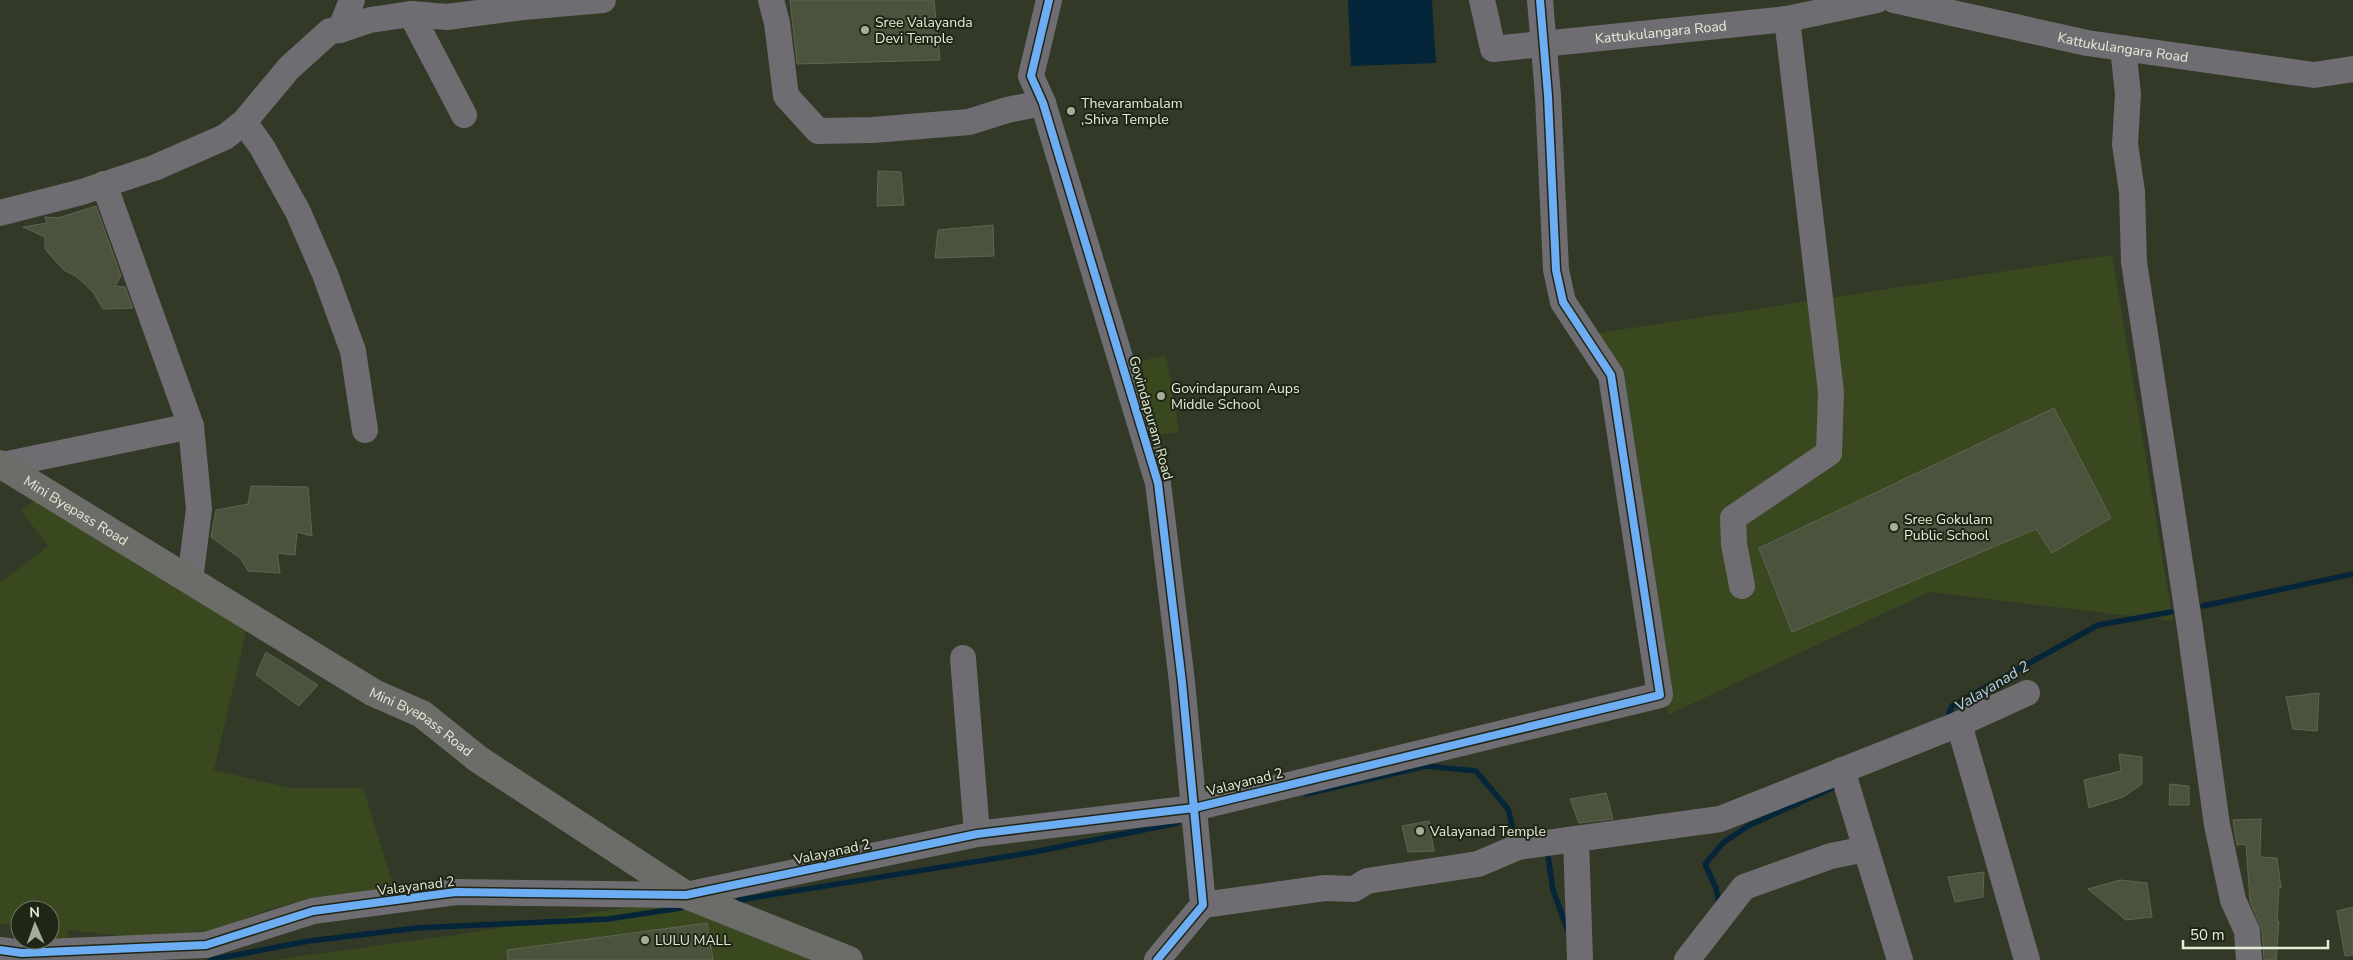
<svg xmlns="http://www.w3.org/2000/svg" width="2353" height="960" font-family="'Nunito Sans',sans-serif">
<rect width="100%" height="100%" fill="#323926"/>
<path fill="#3a4820" d="M2112,255L2173,621L1929,592L1668,715L1592,334Z
M1166,355L1179,432L1157,435L1141,361Z
M39,496L248,624L214,770L289,788H363L397,897L294,903L270,909L181,942L67,930L76,960L50,940V910H20V925L0,924V583L48,546L21,511Z
M678,899L817,960H273L462,934Z"/>
<path fill="#05253a" d="M1348,0H1432L1436,63L1351,66Z"/>
<g fill="none" stroke-linecap="round" stroke-linejoin="round">
<path stroke="#05253a" stroke-width="5.5" d="M2203,606L2353,574
M1947,719L1952,706L2098,625L2171,612
M1306,794L1426,766L1476,771L1508,809L1516,841
M1547,849L1553,890L1568,931
M739,900L1029,853L1178,823
M1719,904L1716,888L1705,864L1724,842L1748,826L1839,785
M210,960L309,941L417,928L608,919L681,908"/>
</g>
<path fill="#4b533c" stroke="#5f6555" d="M790,0H934L940,60L797,64Z
M878,171L901,172L904,205L877,206Z
M96,206L121,276L115,286L125,287L133,308L103,309L93,292L77,277L64,270L50,255L45,248V237L23,227L47,223L45,217L58,218Z
M993,225L994,256L935,258L938,230Z
M2054,408L2111,518L2052,553L2036,529L1792,632L1759,548Z
M251,486L308,487L312,536L297,532L295,555L277,553L280,573L248,571L241,559L211,537L216,510L248,504Z
M266,652L318,685L299,706L256,675Z
M2319,693L2317,731L2293,729L2286,697Z
M2119,754L2142,757V784L2123,797L2089,808L2084,780L2121,771Z
M2170,784L2189,786V805H2169Z
M1606,793L1613,819L1579,823L1570,799Z
M2261,819L2260,857L2277,858L2281,888L2279,887L2277,922L2279,921L2276,960H2264L2262,930L2250,901L2246,844L2237,845L2233,820Z
M1429,821L1434,851L1408,852L1402,826Z
M1984,872L1983,897L1955,902L1948,877Z
M2120,880L2147,883L2152,917L2126,920L2088,889Z
M2353,907V955L2345,956L2337,911Z
M707,923L713,960H508L507,950Z"/>
<g fill="none" stroke-linecap="round" stroke-linejoin="round">
<g stroke="#6f6d71" stroke-width="26">
<path d="M771,0L777,23L786,96L818,131L873,130L969,122L1007,110L1043,103"/>
<path d="M1049,0L1031,76L1043,103L1158,483L1182,682L1203,905L1157,960"/>
<path id="s1" d="M1482,0L1493,49L1787,19L1877,0"/>
<path id="s2" d="M1894,0L2087,43L2314,75L2353,69"/>
<path d="M411,14L464,115"/>
<path d="M340,30L352,0"/>
<path d="M2123,48L2128,94L2125,144L2132,192L2134,262L2190,628L2217,825L2233,900L2247,931L2249,960"/>
<path d="M244,122L262,147L298,212L325,274L353,351L365,430"/>
<path d="M0,213L82,192L154,168L225,137L244,122L289,68L330,31L340,30L370,20L411,14L447,17L523,7L603,0"/>
<path d="M2,465L191,426L104,184"/>
<path d="M190,580L199,509L191,426"/>
<path d="M1742,586L1734,544L1733,518L1829,453L1831,392L1787,19"/>
<path d="M963,658L977,834"/>
<path d="M1959,724L2027,960"/>
<path d="M1842,770L1866,849"/>
<path d="M1576,839L1580,960"/>
<path d="M1203,905L1325,888L1354,889L1367,881L1478,864L1518,847L1720,819L1959,724L2027,693"/>
<path d="M0,950L22,953L206,945L313,911L456,892L686,895L977,834L1194,808L1660,695L1611,375L1563,302L1556,270L1548,96L1540,0"/>
<path d="M1687,960L1744,887L1831,856L1866,849L1900,960"/>
</g>
<path stroke="#6c6c69" stroke-width="28" id="s3" d="M0,464L374,693L422,714L478,759L686,895L849,960"/>
<g stroke="#1f2616" stroke-width="11">
<path id="cycleway" d="M1049,0L1031,76L1043,103L1158,483L1182,682L1203,905L1157,960
M0,950L22,953L206,945L313,911L456,892L686,895L977,834L1194,808L1660,695L1611,375L1563,302L1556,270L1548,96L1540,0"/>
</g>
<use href="#cycleway" stroke="#6dadf4" stroke-width="8"/>
</g>
<g fill="#a6ae9a" stroke="#1f2616" stroke-width="2">
<circle cx="865" cy="30" r="5"/>
<circle cx="1071" cy="111" r="5"/>
<circle cx="1161" cy="396" r="5"/>
<circle cx="1894" cy="527" r="5"/>
<circle cx="1420" cy="831" r="5"/>
<circle cx="645" cy="940" r="5"/>
</g>
<g text-anchor="middle" dominant-baseline="central" stroke-width="4" stroke-linejoin="round" paint-order="stroke">
<g font-size="14" fill="#e4edd8" stroke="#1f2616" text-anchor="start">
<text x="875" y="22">Sree Valayanda<tspan x="875" dy="16">Devi Temple</tspan></text>
<text x="1081" y="103">Thevarambalam<tspan x="1081" dy="16">,Shiva Temple</tspan></text>
<text x="1171" y="388">Govindapuram Aups<tspan x="1171" dy="16">Middle School</tspan></text>
<text x="1904" y="519">Sree Gokulam<tspan x="1904" dy="16">Public School</tspan></text>
<text x="1430" y="831">Valayanad Temple</text>
<text x="655" y="940">LULU MALL</text>
</g>
<g font-size="14" fill="#e4edd8" stroke="#1f2616">
<text stroke="none"><textPath href="#s1" startOffset="219">Kattukulangara Road</textPath></text>
<text stroke="none"><textPath href="#s2" startOffset="234">Kattukulangara Road</textPath></text>
<text transform="translate(1151 418) rotate(74)">Govindapuram Road</text>
<text stroke="none"><textPath href="#s3" startOffset="89">Mini Byepass Road</textPath></text>
<text stroke="none"><textPath href="#s3" startOffset="494">Mini Byepass Road</textPath></text>
<text transform="translate(1245 782) rotate(-14)">Valayanad 2</text>
<text transform="translate(832 852) rotate(-12)">Valayanad 2</text>
<text transform="translate(416 886) rotate(-7)">Valayanad 2</text>
</g>
<g font-size="15" font-style="italic" fill="#b6d6f3" stroke="#1f2616">
<text transform="translate(1992 686) rotate(-31)">Valayanad 2</text>
</g>
</g>
<g transform="translate(35 925) rotate(358)"><circle r="24" fill="#1f2616" stroke="#6e7664"/>
<path d="M0-4L9 19L0 12L-9 19Z" fill="#a6ae9a"/>
<text y="-8" font-size="14" font-weight="bold" text-anchor="middle" fill="#e4edd8">N</text>
</g>
<path d="M2183 940v8h145v-8" fill="none" stroke="#e4edd8" stroke-width="2.5"/>
<text x="2190" y="940" font-size="15" fill="#e4edd8" stroke="#1f2616" stroke-width="4" paint-order="stroke">50 m</text>
</svg>
